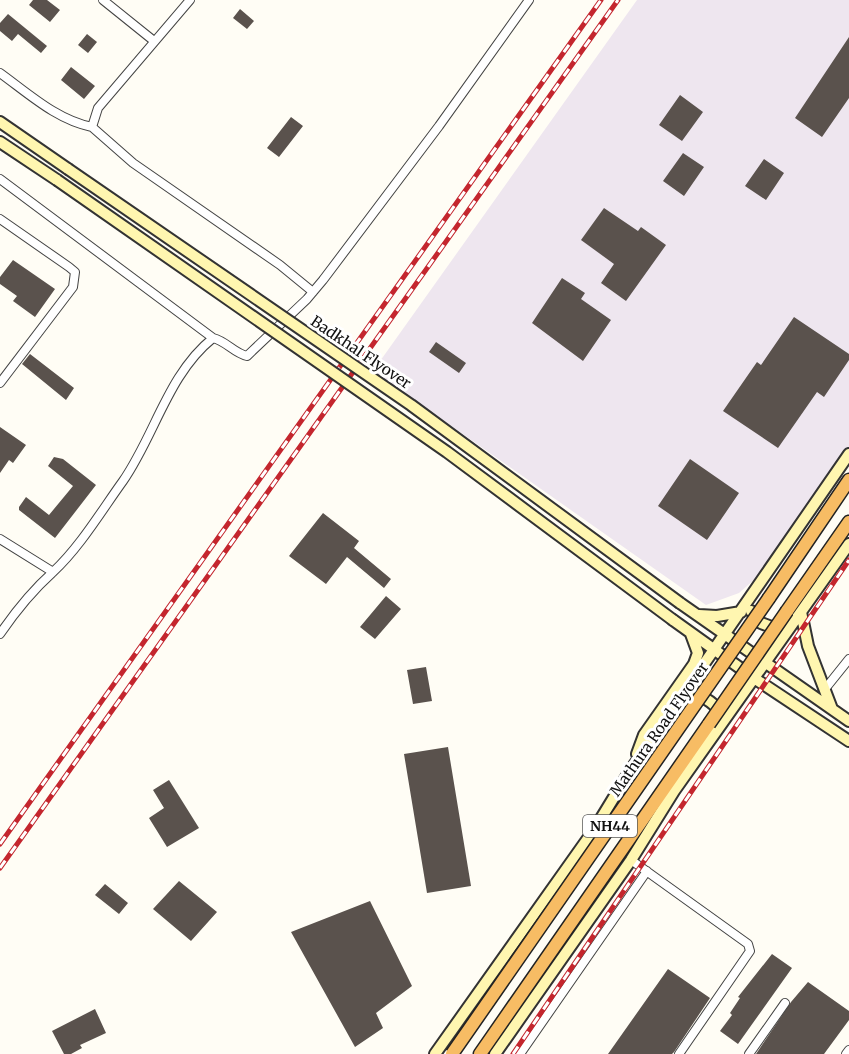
<svg xmlns="http://www.w3.org/2000/svg" width="849" height="1054" font-family="Merriweather,serif">
<rect width="100%" height="100%" fill="#fffdf5"/>
<path fill="#eee6ef" d="M637,0H849V448L764,571L739,593L706,605L373,371Z"/>
<path fill="#5a524d" d="M33,0H47L60,10L50,22L29,5Z
M240,9L254,21L247,29L233,18Z
M8,14L47,46L41,53L18,34L12,41L0,31V23Z
M87,34L97,42L88,53L78,45Z
M849,37V98L822,137L795,118Z
M71,67L95,86L84,99L61,80Z
M680,95L703,112L682,141L659,125Z
M291,117L303,126L279,157L267,148Z
M683,153L704,167L684,196L663,181Z
M764,159L784,173L766,200L745,186Z
M604,208L638,231L641,227L666,245L626,301L601,283L614,264L581,240Z
M13,260L55,289L35,317L13,301L17,296L0,284V277Z
M562,278L585,293L581,299L611,320L583,361L532,323Z
M794,317L849,354V360L824,397L817,392L778,448L723,411L757,362L761,365Z
M436,342L466,363L459,373L429,352Z
M30,354L74,388L66,400L22,364Z
M0,427L26,445L13,463L9,460L0,473Z
M54,457L63,459L96,485L55,538L19,510V507L26,497L49,515L73,486L48,466Z
M690,459L739,493L707,540L658,506Z
M323,513L359,541L354,548L391,579L384,588L347,557L326,584L289,556Z
M386,596L401,609L375,639L360,627Z
M426,667L432,701L413,704L407,670Z
M448,747L471,886L427,893L404,754Z
M169,780L199,828L167,847L149,818L164,808L153,790Z
M179,881L217,912L191,941L153,909Z
M105,884L128,903L119,914L95,895Z
M370,901L412,986L376,1013L383,1028L355,1047L291,932Z
M772,954L792,968L738,1044L720,1031L732,1015L730,1013L740,998L738,997Z
M668,969L710,998L674,1052L672,1054H608Z
M808,982L849,1011V1020L824,1054H756L791,1002Z
M95,1009L106,1033L80,1045L82,1048L71,1054H64L52,1031Z"/>
<g fill="none" stroke-linecap="round" stroke-linejoin="round">
<g stroke="#444" stroke-width="10">
<path id="minor" d="M103,0L154,41
M190,0L98,108L92,127L133,163L280,265L313,292
M0,73C29,94 57,120 92,127
M0,179L213,338
M0,219L69,267L75,272L73,287L0,383
M0,539L53,572
M0,634C15,612 33,590 53,572C80,547 102,510 123,481C155,435 168,374 213,338C226,341 234,353 247,356L307,299L323,280L439,126L529,0
M825,689L849,659
M631,860L748,944L750,951L679,1054
M520,1054L647,871
M749,1054L785,1003
M846,1054L849,1050"/>
</g>
<g stroke="#333" stroke-width="14">
<path id="secondary" d="M0,122L68,169
M0,142L57,180
M680,603L849,721
M751,611L761,623L782,631
M801,612L808,646L832,709
M699,615L717,616L741,612
M673,620L754,678L849,741
M693,695C705,696 717,705 722,716
M637,754L644,735L694,664L698,653L691,634
M435,1054L594,830L630,771L849,454
M495,1054L631,860L674,791L849,544"/>
</g>
<g stroke="#222" stroke-width="15">
<path id="trunk" d="M769,598L849,480
M787,611L849,522
M480,1054L709,724"/>
</g>
<use href="#minor" stroke="#fff" stroke-width="8"/>
<use href="#secondary" stroke="#fff6b0" stroke-width="10"/>
<use href="#trunk" stroke="#f7bc64" stroke-width="12"/>
<g stroke="#c4262e" stroke-width="5">
<path id="rail" d="M0,844L601,0
M0,868L618,0
M513,1054L849,560"/>
</g>
<use href="#rail" stroke="#fff" stroke-width="3" stroke-dasharray="9" stroke-linecap="butt"/>
<g stroke="#333" stroke-width="14" stroke-linecap="butt">
<path id="secondary-bridge" d="M68,169L411,405L680,603
M57,180L447,452L673,620"/>
</g>
<g stroke="#222" stroke-width="15" stroke-linecap="butt">
<path id="trunk-bridge" d="M709,724L787,611
M452,1054L769,598"/>
</g>
<use href="#secondary-bridge" stroke="#fff6b0" stroke-width="10"/>
<use href="#trunk-bridge" stroke="#f7bc64" stroke-width="12"/>
</g>
<g text-anchor="middle" dominant-baseline="central" stroke-width="6" stroke-linejoin="round" paint-order="stroke">
<rect fill="#fff" stroke="#585858" stroke-width="1.5" x="583" y="815" width="54" height="22" rx="4.5"/>
<g font-size="14" font-weight="bold" fill="#111">
<text x="610" y="826">NH44</text>
</g>
<g font-size="15" fill="#111" stroke="#fff">
<text transform="translate(361 352) rotate(34)">Badkhal Flyover</text>
<text transform="translate(659 729) rotate(-55)">Mathura Road Flyover</text>
</g>
</g>
</svg>
